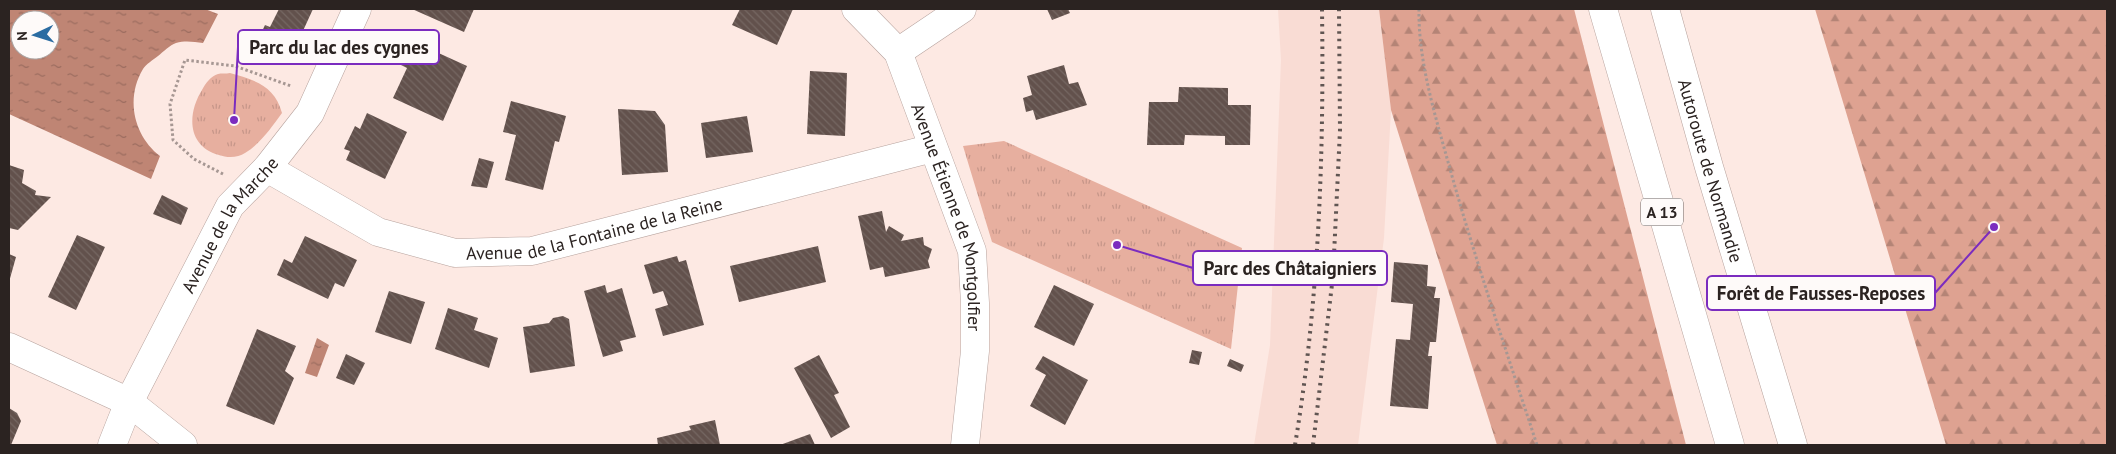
<svg xmlns="http://www.w3.org/2000/svg" width="2116" height="454" font-family="'PT Sans',sans-serif">
<defs>
<pattern id="forest-firs" width="22" height="20" patternUnits="userSpaceOnUse" patternTransform="scale(1.25)"><rect width="22" height="20" fill="#dea291"/><path d="M5 1l3.5 6h-7zM16 11l3.5 6h-7z" fill="#b48476"/></pattern>
<pattern id="park-tufts" width="24" height="20" patternUnits="userSpaceOnUse" patternTransform="scale(1.25)"><rect width="24" height="20" fill="#e7af9f"/><path d="M3 7l-1-3M5 7V3M7 7l1-3M15 17l-1-3M17 17v-4M19 17l1-3" fill="none" stroke="#c69689"/></pattern>
<pattern id="water-ripples" width="26" height="14" patternUnits="userSpaceOnUse" patternTransform="scale(1.25)"><rect width="26" height="14" fill="#bf8574"/><path d="M2 4q2-2 4 0t4 0M15 11q2-2 4 0t4 0" fill="none" stroke="#9b6c5f"/></pattern>
<pattern id="building-back-hatch" width="6" height="6" patternUnits="userSpaceOnUse" patternTransform="scale(1.25)"><rect width="6" height="6" fill="#62514c"/><path d="M-1 5l2 2M0 0l6 6M5-1l2 2" fill="none" stroke="#756762"/></pattern>
</defs>
<rect width="100%" height="100%" fill="#fde9e3"/>
<path fill="#f9dcd4" d="M1278,9H1379L1391,110L1384,238L1358,445H1254L1270,345L1281,60Z"/>
<path fill="url(#forest-firs)" d="M1379,9H1574L1686,445H1497L1391,110Z
M1815,9H2107V445H1946Z"/>
<path fill="url(#park-tufts)" d="M230,73C255,80 275,86 282,113C271,128 261,143 245,153C238,158 227,158 219,155C187,146 187,114 202,90C205,84 211,76 218,74C221,73 226,74 230,73Z
M1004,141L1242,248L1231,349L992,242L963,146Z"/>
<path fill="url(#water-ripples)" fill-rule="evenodd" d="M9,9H205L218,14L203,43C194,42 186,40 176,43C170,45 163,52 158,56C153,60 146,64 143,69C125,99 134,136 160,156L151,179L9,114ZM20,20H50V50H20Z
M317,338L329,345L317,377L305,373Z"/>
<path fill="url(#building-back-hatch)" d="M279,9H313L291,57L257,42L265,25L270,27Z
M412,9H474L464,32Z
M740,9H793L777,45L732,25Z
M1047,9H1068L1070,13L1052,20Z
M421,45L467,66L443,121L393,98L407,68L395,62L401,50L415,57Z
M1064,65L1069,84L1078,82L1087,105L1036,120L1033,110L1026,112L1023,98L1032,95L1027,76Z
M810,71L847,73L845,136L807,134Z
M1179,87L1228,88V105H1251L1250,145H1225V136L1185,135L1184,145H1147L1149,102H1178Z
M511,101L566,116L559,142L555,141L543,190L505,180L516,135L503,132Z
M618,109L655,111L665,125L668,172L622,175Z
M367,113L407,132L385,179L346,160L350,151L344,149L355,126L360,129Z
M747,116L753,152L706,158L701,123Z
M479,158L494,162L487,188L471,186Z
M9,165L24,170L22,183L36,191L35,195L51,197L18,230L9,228Z
M162,195L188,208L181,225L153,214Z
M882,211L886,232L889,226L904,235L901,241L923,237L924,245L932,249L928,261L930,268L885,277L883,267L870,270L858,216Z
M77,235L105,247L76,310L48,297Z
M305,236L357,260L344,287L335,283L328,299L277,275L284,259L292,263Z
M818,246L826,282L739,302L730,266Z
M9,254L16,257L9,282Z
M677,256L679,262L686,260L704,325L663,336L655,309L668,305L663,291L653,294L644,265Z
M1394,262L1428,265L1427,286L1436,287L1434,298H1440L1436,342H1430L1428,356H1432L1428,409L1390,406L1396,339L1410,340L1413,304L1391,302Z
M605,285L607,293L622,288L636,337L620,341L623,351L603,357L584,291Z
M1054,285L1094,304L1074,346L1034,327Z
M389,291L425,302L411,344L375,332Z
M448,308L478,318L474,330L498,338L489,368L435,349Z
M563,316L569,319L575,366L530,373L523,327L549,323L553,318Z
M257,329L296,346L285,371L294,378L274,425L226,406Z
M1192,350L1202,352L1199,365L1189,363Z
M346,354L365,363L354,385L336,378Z
M819,355L839,393L834,395L850,427L831,438L794,368Z
M1043,356L1088,380L1065,425L1030,406L1046,375L1035,369Z
M1230,359L1244,365L1241,372L1227,366Z
M9,408L17,413L21,421L11,445H9Z
M715,420L720,445H658L657,438L691,430L689,426Z
M810,434L815,445H780Z"/>
<g fill="none" stroke-linecap="round" stroke-linejoin="round">
<g stroke="#b7a39e" stroke-width="29">
<g id="street">
<path id="s1" d="M856,9L898,52L972,251L975,303V351L965,445"/>
<path d="M898,52L962,9"/>
<path id="s2" d="M267,168L378,232L455,253L532,251L933,148"/>
<path d="M9,347L129,402L183,445"/>
<path id="s3" d="M112,445L129,402L230,206L267,168L310,113L357,9"/>
</g>
</g>
<g stroke="#b7a39e" stroke-width="29">
<g id="highway">
<path d="M1603,9L1730,445"/>
<path id="s4" d="M1665,9L1709,167L1793,445"/>
</g>
</g>
<path stroke="#a69793" stroke-width="3" stroke-dasharray="2.5 2.5" stroke-linecap="butt" d="M1419,9C1418,62 1436,118 1450,169C1476,262 1507,353 1537,445
M223,174L194,159L173,140L170,104L185,60L235,66L291,86"/>
<use href="#street" stroke="#fff" stroke-width="28"/>
<use href="#highway" stroke="#fff" stroke-width="28"/>
<path stroke="#605552" stroke-width="4" stroke-dasharray="2.5 5" stroke-linecap="butt" d="M1295,445C1319,301 1324,155 1322,9
M1313,445L1333,276L1340,130L1339,9"/>
</g>
<g text-anchor="middle" dominant-baseline="central" stroke-width="5" stroke-linejoin="round" paint-order="stroke">
<rect fill="#fefaf9" stroke="#6a6462" stroke-width="1" x="1641" y="198.5" width="42" height="27" rx="4"/>
<g font-size="16" font-weight="bold" fill="#2b2321">
<text x="1662" y="212">A 13</text>
</g>
<g font-size="18" fill="#2b2321" stroke="#fefaf9">
<text stroke="none"><textPath href="#s4" startOffset="168">Autoroute de Normandie</textPath></text>
<text stroke="none"><textPath href="#s1" startOffset="234">Avenue Étienne de Montgolfier</textPath></text>
<text stroke="none"><textPath href="#s3" startOffset="251">Avenue de la Marche</textPath></text>
<text stroke="none"><textPath href="#s2" startOffset="350">Avenue de la Fontaine de la Reine</textPath></text>
</g>
</g>
<path fill="none" stroke="#7b2cbf" stroke-width="2" d="M234 120L238 47M1117 245L1193 268M1994 227L1935 293"/>
<g fill="#7b2cbf" stroke="#fefaf9" stroke-width="2">
<circle cx="234" cy="120" r="5"/>
<circle cx="1117" cy="245" r="5"/>
<circle cx="1994" cy="227" r="5"/>
</g>
<g fill="#fefaf9" stroke="#7b2cbf" stroke-width="2">
<rect x="238" y="30" width="201" height="34" rx="5"/>
<rect x="1193" y="251" width="194" height="34" rx="5"/>
<rect x="1707" y="276" width="228" height="34" rx="5"/>
</g>
<g font-size="19" text-anchor="middle" font-weight="bold" fill="#2b2321">
<text x="339" y="54">Parc du lac des cygnes</text>
<text x="1290" y="275">Parc des Châtaigniers</text>
<text x="1821" y="300">Forêt de Fausses-Reposes</text>
</g>
<rect width="2116" height="454" fill="none" stroke="#2b2321" stroke-width="20"/>
<g transform="translate(35 35) rotate(266)"><circle r="24" fill="#fefaf9" stroke="#aaa4a3"/>
<path d="M0-4L9 19L0 12L-9 19Z" fill="#2b6ca2"/>
<text y="-8" font-size="14" font-weight="bold" text-anchor="middle" fill="#2b2321">N</text>
</g>
</svg>
